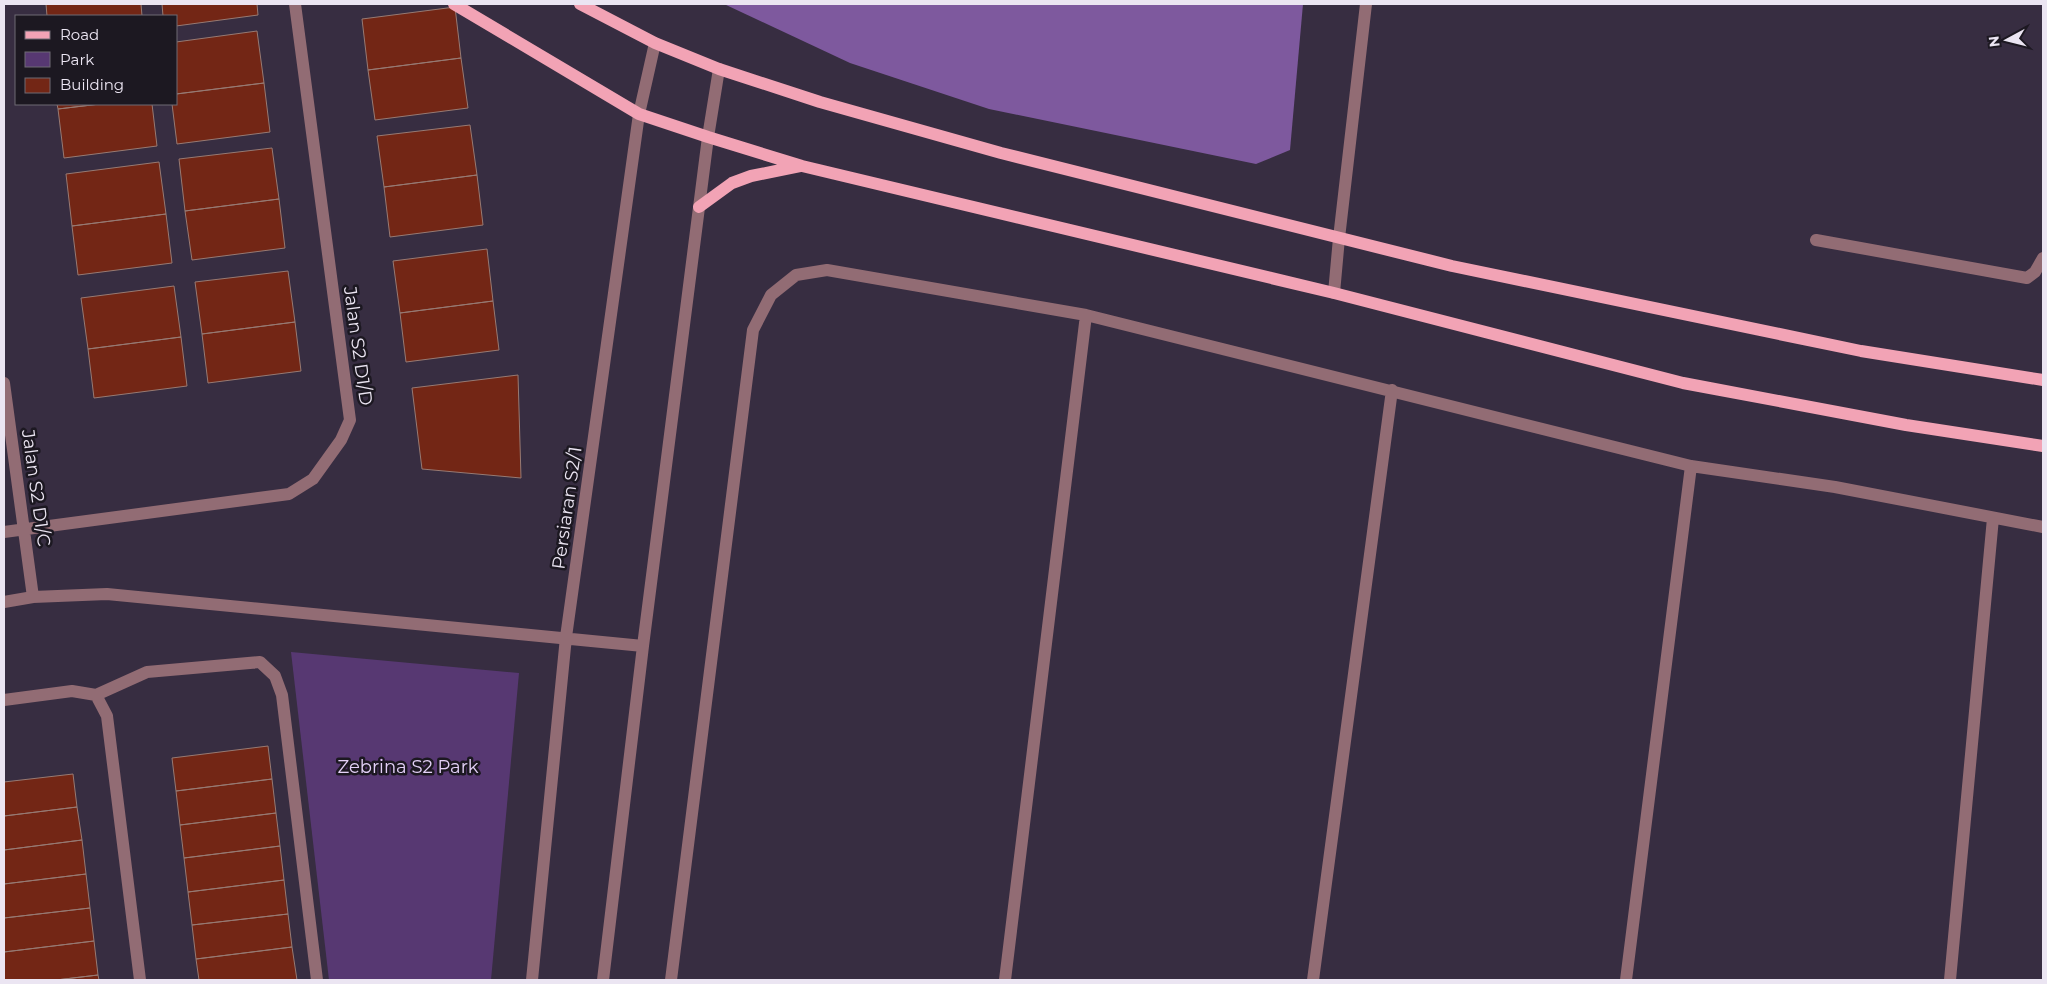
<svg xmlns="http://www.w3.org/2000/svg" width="2047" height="984" font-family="Montserrat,sans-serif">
<rect width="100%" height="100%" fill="#372d41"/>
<path fill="#573872" d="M291,652L519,673L491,980H329Z"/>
<path fill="#7e599e" d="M724,4H1303L1290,150L1256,164L989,109L850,63Z"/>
<path fill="#732615" stroke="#977a73" d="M46,4H141L142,16H47Z
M162,4H257L258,15L176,26V16H163Z
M455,7L461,58L368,70L362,19Z
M257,31L264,83L176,94V42Z
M461,58L468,108L375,120L368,70Z
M264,83L270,132L177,144L172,104H176V94Z
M57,104H100L58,109Z
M100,104H152L157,146L64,158L58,109Z
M470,125L477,175L384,187L377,136Z
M272,148L279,199L185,211L179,159Z
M159,162L166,214L72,226L66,174Z
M477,175L483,225L390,237L384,187Z
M279,199L285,248L192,260L185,211Z
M166,214L172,263L78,275L72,226Z
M487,249L493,301L400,313L393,261Z
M288,271L295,322L202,334L195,282Z
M174,286L181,337L88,349L81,298Z
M493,301L499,350L406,362L400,313Z
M295,322L301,371L208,383L202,334Z
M181,337L187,386L94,398L88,349Z
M518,375L521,478L422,469L412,388Z
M268,746L272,779L176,791L172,758Z
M73,774L77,807L4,816V782Z
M272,779L276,813L180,825L176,791Z
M77,807L82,840L4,850V816Z
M276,813L280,846L184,858L180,825Z
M82,840L86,874L4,884V850Z
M280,846L284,880L188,892L184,858Z
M86,874L90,908L4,918V884Z
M284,880L288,914L192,925L188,892Z
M90,908L94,941L4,952V918Z
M288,914L292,947L196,959L192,925Z
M94,941L98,975L56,980H4V952Z
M292,947L297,980H199L196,959Z
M98,975L99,980H56Z"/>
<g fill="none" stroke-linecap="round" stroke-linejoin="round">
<path stroke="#926c74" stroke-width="12" d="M1816,240L2027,278L2035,272L2043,258
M1334,293L1339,238L1366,4
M4,383L33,597
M4,532L289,494L313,479L341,440L350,420L295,4
M4,602L33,597L107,594L643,646
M96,695L107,716L140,980
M4,700L72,691L96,695L147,672L260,662L275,676L282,695L317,980
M532,980L566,637L639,114L655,43
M603,980L643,646L708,137L719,69
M671,980L753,330L771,295L796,275L827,270L1086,315L1691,466L1835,487L2043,527
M1005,980L1086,315
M1313,980L1392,390
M1626,980L1691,466
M1950,980L1993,518"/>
<path stroke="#f2a3b5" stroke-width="12" d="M454,4L639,114L708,137L802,166L1334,293L1683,383L1906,425L2043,446
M580,4L655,43L719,69L820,102L1001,153L1452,266L1861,351L2043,380
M699,207L732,183L751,176L800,166"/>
</g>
<g text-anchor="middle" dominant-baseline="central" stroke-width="5" stroke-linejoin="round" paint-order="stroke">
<g font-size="18" fill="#ebe5f2" stroke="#1c1821">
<text transform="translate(358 346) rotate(82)">Jalan S2 D1/D</text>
<text transform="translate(36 488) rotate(82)">Jalan S2 D1/C</text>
<text transform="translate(567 508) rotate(-82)">Persiaran S2/1</text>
</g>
<g font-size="18" fill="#e4d1f8" stroke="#1c1821">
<text x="408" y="767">Zebrina S2 Park</text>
</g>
</g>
<rect width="2047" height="984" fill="none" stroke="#ebe5f2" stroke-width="10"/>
<rect x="15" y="15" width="162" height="90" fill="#1c1821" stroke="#6f6a75"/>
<rect x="25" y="31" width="25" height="8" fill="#f2a3b5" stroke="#6f6a75"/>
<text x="60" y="40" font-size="15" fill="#ebe5f2">Road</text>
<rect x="25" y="52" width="25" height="15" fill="#573872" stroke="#6f6a75"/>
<text x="60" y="65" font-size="15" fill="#ebe5f2">Park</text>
<rect x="25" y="78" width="25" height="15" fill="#732615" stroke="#6f6a75"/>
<text x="60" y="90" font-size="15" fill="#ebe5f2">Building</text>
<g transform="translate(2007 40) rotate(263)" stroke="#1c1821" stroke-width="4" paint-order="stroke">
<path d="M0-4L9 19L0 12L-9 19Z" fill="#ebe5f2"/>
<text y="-8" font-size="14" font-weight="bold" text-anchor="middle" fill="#ebe5f2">N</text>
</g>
</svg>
